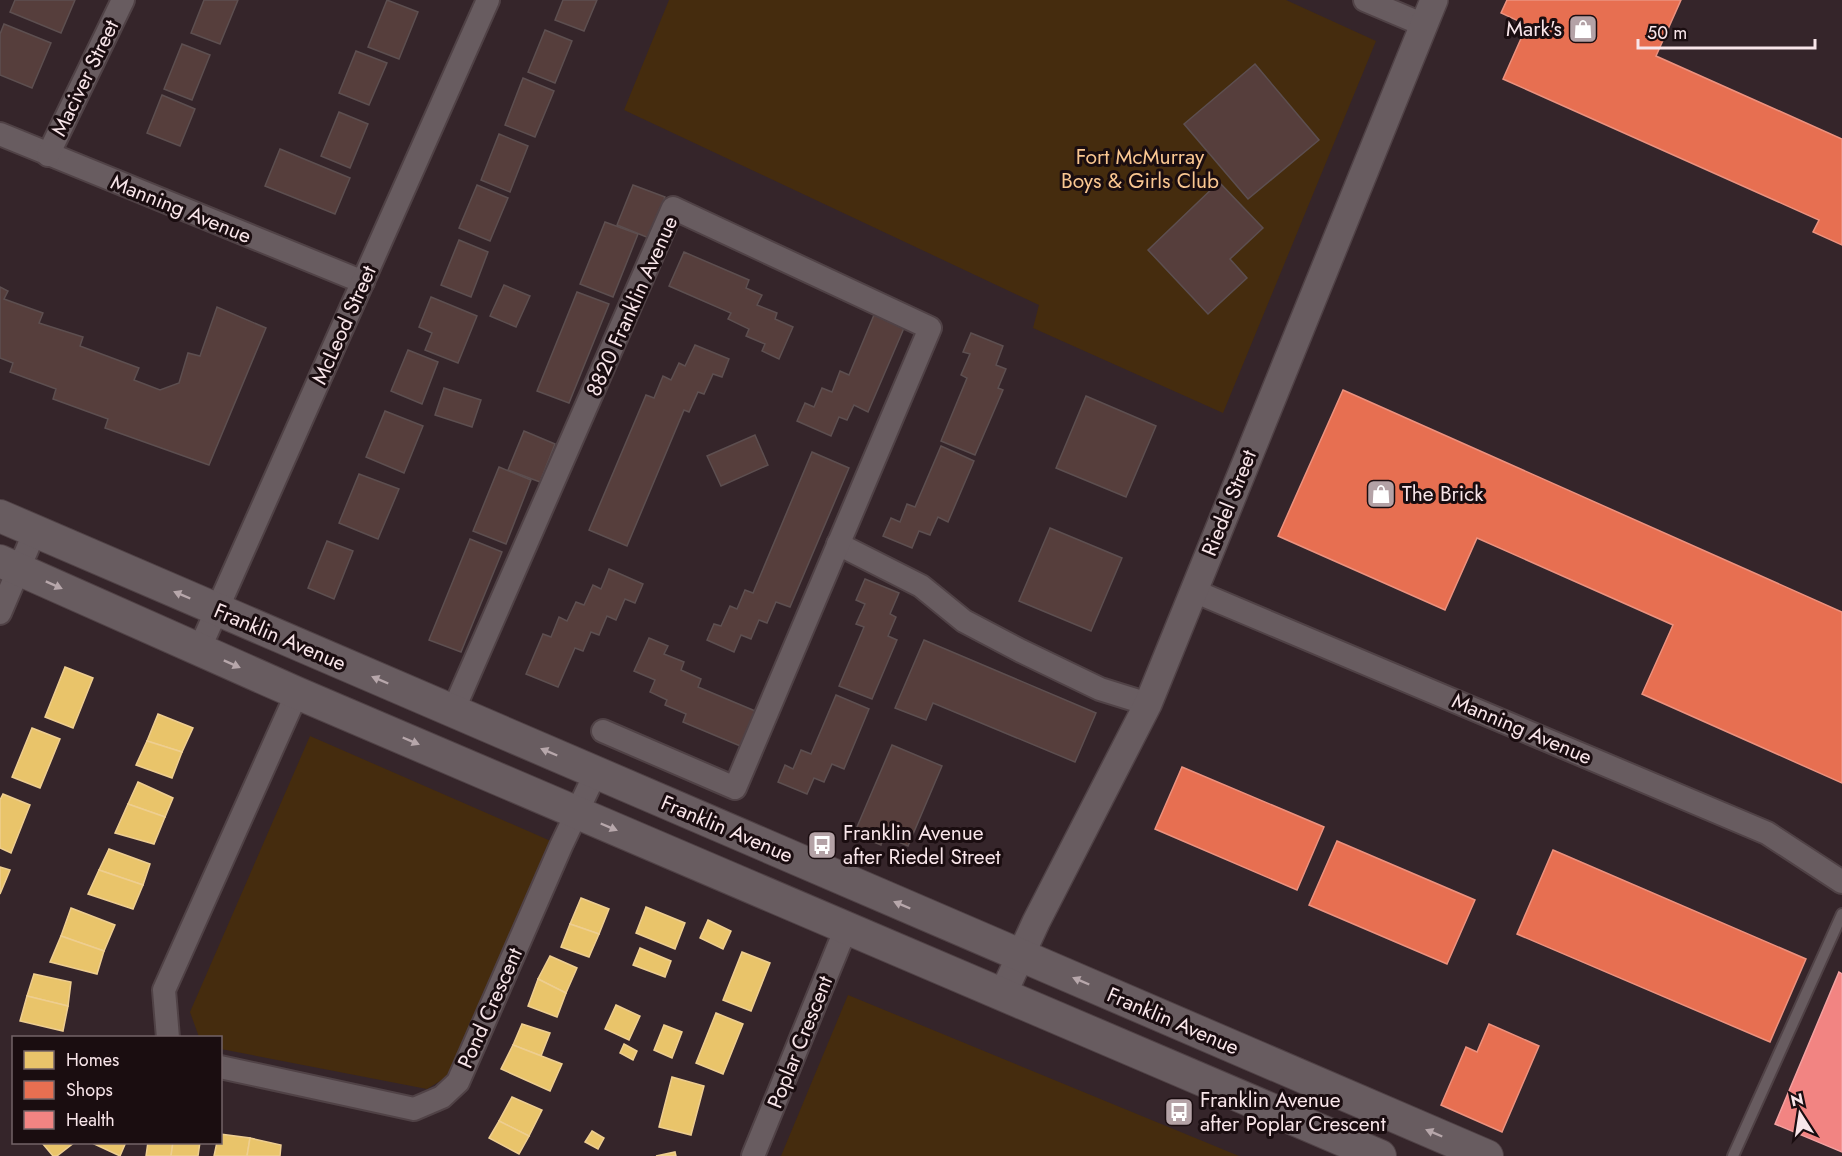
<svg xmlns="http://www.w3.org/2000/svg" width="1842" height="1156" font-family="Jost,sans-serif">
  <rect width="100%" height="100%" fill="#35252a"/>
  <!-- green -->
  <g fill="#452c0e">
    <polygon points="669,0 1286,0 1376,41 1223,413 1033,328 1039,305 624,110"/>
    <polygon points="310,736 553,842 450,1075 427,1089 221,1049 220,1038 199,1037 190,1012"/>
    <polygon points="848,995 1239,1156 781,1156"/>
  </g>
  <!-- homes -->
  <g fill="#e9c46a" stroke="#eece90" stroke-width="1.5">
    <polygon points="65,667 93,678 73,728 45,717"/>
    <polygon points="158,714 193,728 182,752 147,741"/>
    <polygon points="32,728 60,739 40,788 12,777"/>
    <polygon points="147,741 182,752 172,778 136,765"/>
    <polygon points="138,782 173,798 165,817 128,804"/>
    <polygon points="3,794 30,805 11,853 0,848 0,800"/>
    <polygon points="128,804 165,817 154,844 115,833"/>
    <polygon points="109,849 150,864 143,885 99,870"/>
    <polygon points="0,867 10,870 0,894"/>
    <polygon points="99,870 143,885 133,909 88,894"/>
    <polygon points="581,898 609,909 599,934 570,924"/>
    <polygon points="646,907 685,923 675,949 636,933"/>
    <polygon points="71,908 115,925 104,951 61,936"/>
    <polygon points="708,920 731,931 723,949 700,938"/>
    <polygon points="570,924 599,934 589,957 561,947"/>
    <polygon points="61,936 104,951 97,974 50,962"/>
    <polygon points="640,948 671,961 665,977 633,965"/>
    <polygon points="742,952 770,963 751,1011 723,1000"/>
    <polygon points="550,956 577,968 566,993 538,979"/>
    <polygon points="34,974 71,982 68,1006 27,996"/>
    <polygon points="538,979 566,993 557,1017 528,1006"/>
    <polygon points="27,996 68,1006 63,1031 20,1021"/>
    <polygon points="616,1005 640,1016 629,1040 605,1029"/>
    <polygon points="716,1013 743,1024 723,1074 696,1063"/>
    <polygon points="522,1024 550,1033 541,1056 513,1045"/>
    <polygon points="664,1025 682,1032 672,1058 654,1050"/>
    <polygon points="624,1044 637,1051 633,1060 620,1053"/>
    <polygon points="513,1045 562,1064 550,1091 501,1069"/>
    <polygon points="672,1077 704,1086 691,1135 659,1127"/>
    <polygon points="512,1097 542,1110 529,1136 499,1121"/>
    <polygon points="499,1121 529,1136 519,1154 489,1138"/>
    <polygon points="592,1131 604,1138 598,1149 585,1142"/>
    <polygon points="220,1134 250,1138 247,1156 214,1156 217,1142 220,1142"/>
    <polygon points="250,1138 281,1145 280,1156 247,1156"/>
    <polygon points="45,1142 75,1142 57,1156 53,1156 43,1144"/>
    <polygon points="90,1142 126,1142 120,1156"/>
    <polygon points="148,1142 173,1142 171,1156 146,1156"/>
    <polygon points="173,1142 200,1142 198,1156 171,1156"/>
    <polygon points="675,1152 676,1156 656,1156"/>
  </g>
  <!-- shops -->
  <g fill="#e76f51" stroke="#ec927f" stroke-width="1.5">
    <polygon points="1507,0 1681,0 1656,56 1842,139 1842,245 1813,232 1819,220 1503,79 1527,25 1501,13"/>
    <polygon points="1343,390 1842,612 1842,783 1642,694 1673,625 1477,538 1445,610 1278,536"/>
    <polygon points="1182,767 1324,827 1297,890 1155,829"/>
    <polygon points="1337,841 1475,900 1447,964 1309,905"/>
    <polygon points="1553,850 1806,959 1770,1042 1517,934"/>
    <polygon points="1489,1024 1539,1046 1502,1132 1441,1105 1466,1047 1477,1052"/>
  </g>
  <!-- health -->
  <polygon fill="#f28482" stroke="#f4a1a1" stroke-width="1.5" points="1839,972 1842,974 1842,1152 1775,1124"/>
  <!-- building -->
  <g fill="#563e3c" stroke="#5d4f50" stroke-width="1.5">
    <polygon points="15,0 75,0 61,33 10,12"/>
    <polygon points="204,0 238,0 220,44 191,33"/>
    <polygon points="387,0 418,12 399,59 368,47"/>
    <polygon points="563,0 597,0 584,31 555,20"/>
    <polygon points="4,24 51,43 32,88 0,75 0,34"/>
    <polygon points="545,30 572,41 555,83 528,72"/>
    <polygon points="182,44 210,55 192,100 164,89"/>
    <polygon points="356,51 387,63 369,105 339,93"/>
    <polygon points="1255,64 1319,140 1248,199 1184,124"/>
    <polygon points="523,78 554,91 535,137 505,125"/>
    <polygon points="162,95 195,109 180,146 147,133"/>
    <polygon points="339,112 368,124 350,168 321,156"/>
    <polygon points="499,134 528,146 510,192 481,180"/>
    <polygon points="280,149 350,178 335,214 265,186"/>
    <polygon points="1219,182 1263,228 1230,259 1247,278 1208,314 1148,250"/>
    <polygon points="477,185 508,198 490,241 459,228"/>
    <polygon points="633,185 665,197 649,238 617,225"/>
    <polygon points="605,222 638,234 613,297 580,284"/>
    <polygon points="459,240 488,252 471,297 441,285"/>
    <polygon points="684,252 749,280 746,288 762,295 757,305 777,313 775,319 793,327 779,359 762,351 765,344 746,336 749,329 728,319 731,313 669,286"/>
    <polygon points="504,285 530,296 516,327 490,316"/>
    <polygon points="0,287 8,291 4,299 43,313 39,323 83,337 80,346 139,368 134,380 160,390 179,383 188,353 200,356 217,307 266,328 209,465 105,428 108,419 53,399 56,389 10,372 13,363 0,358"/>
    <polygon points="577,292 609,304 569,403 537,391"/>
    <polygon points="431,297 477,316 458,363 425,350 432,333 419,327"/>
    <polygon points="874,315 904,328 868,412 854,405 847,420 839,417 831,436 797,421 805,403 814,407 822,388 832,392 840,371 849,375"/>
    <polygon points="971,333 1003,346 996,365 1006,369 998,388 1003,390 975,455 941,441 967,378 961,375 970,354 963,352"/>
    <polygon points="695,345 729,359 722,377 713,374 704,394 698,392 689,412 684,410 627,546 589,530 646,395 654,398 663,376 671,380 679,363 685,366"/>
    <polygon points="408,350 438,362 422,404 391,391"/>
    <polygon points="444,388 481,400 472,427 435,415"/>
    <polygon points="1086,396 1156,426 1126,497 1056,468"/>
    <polygon points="385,411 423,426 404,473 366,457"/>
    <polygon points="524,431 555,444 540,482 508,470"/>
    <polygon points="755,435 768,465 721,486 707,456"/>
    <polygon points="941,446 974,461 948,522 938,517 930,535 919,531 912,548 883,536 891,518 900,522 907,504 915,507"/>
    <polygon points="812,452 849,468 790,607 776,602 767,623 759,620 751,639 741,635 734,652 707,640 714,624 721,626 730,606 737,609 745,590 753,593"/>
    <polygon points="499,467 531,480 506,544 473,531"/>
    <polygon points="359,474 399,489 378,539 339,523"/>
    <polygon points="1050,528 1122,558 1091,631 1019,601"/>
    <polygon points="470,539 502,552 461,652 429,640"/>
    <polygon points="327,541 353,551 334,599 308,588"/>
    <polygon points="609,569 643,584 635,603 625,599 616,620 607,616 599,635 591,632 583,651 575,648 558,687 526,674 543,634 551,637 559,617 567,621 576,602 584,605 593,585 601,589"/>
    <polygon points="865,579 899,593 890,614 896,617 888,636 897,640 872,699 839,686 864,627 856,624 865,604 856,600"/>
    <polygon points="649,638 668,646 664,654 684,662 681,670 701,679 698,687 760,713 745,748 683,722 686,714 665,705 667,700 650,692 655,680 634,671"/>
    <polygon points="924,640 1096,713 1075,762 933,703 926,720 895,708"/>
    <polygon points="836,695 869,709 844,769 832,764 824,782 814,778 807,794 778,782 785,765 793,769 801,750 811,754"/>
    <polygon points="892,745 942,766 908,846 884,836 881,845 854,834"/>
  </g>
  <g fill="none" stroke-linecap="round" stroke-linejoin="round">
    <!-- service casing -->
    <g stroke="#504246" stroke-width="14">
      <polyline id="service" points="1733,1156 1842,914"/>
    </g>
    <!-- minor casing -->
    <g stroke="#504246" stroke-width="26">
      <g id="minor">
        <polyline points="1365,0 1424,25"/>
        <polyline points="0,134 363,282"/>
        <polyline points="48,155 123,0"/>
        <polyline points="838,544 921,586 964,621 1021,651 1100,689 1148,704"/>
        <polyline points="1194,591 1767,833 1842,882"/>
        <polyline points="0,613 35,531"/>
        <polyline points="199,650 488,0"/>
        <polyline points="453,711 673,208 930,328 735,788 603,731"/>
        <polyline points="168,1038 164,990 297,693"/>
        <polyline points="220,1067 414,1109 442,1097 458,1082 561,846 596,772"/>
        <polyline points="753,1156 846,928"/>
      </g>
    </g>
    <!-- tertiary casing -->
    <g stroke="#504246" stroke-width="30">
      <polyline id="tertiary" points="1002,996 1036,922 1148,704 1434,0"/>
    </g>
    <!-- secondary casing -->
    <g stroke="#504246" stroke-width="34">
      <g id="secondary">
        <polyline points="0,516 1487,1156"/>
        <polyline points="0,561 297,693 1380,1156"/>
      </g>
    </g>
    <!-- service -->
    <use href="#service" stroke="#685c60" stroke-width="10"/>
    <!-- minor -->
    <use href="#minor" stroke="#685c60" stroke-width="22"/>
    <!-- tertiary -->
    <use href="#tertiary" stroke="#685c60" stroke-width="27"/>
    <!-- secondary -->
    <use href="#secondary" stroke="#685c60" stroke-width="32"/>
  </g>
  <!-- one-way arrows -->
  <defs><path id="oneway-solid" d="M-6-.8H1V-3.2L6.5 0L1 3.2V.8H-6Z" transform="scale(1.5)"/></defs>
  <g fill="#b7a7ab">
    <use href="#oneway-solid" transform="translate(54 585) rotate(24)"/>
    <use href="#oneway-solid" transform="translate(182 595) rotate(-157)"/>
    <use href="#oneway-solid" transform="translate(232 664) rotate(24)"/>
    <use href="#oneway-solid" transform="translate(380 680) rotate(-157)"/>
    <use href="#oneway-solid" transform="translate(411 741) rotate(23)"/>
    <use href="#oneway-solid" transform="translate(549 752) rotate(-157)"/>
    <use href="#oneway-solid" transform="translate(609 827) rotate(23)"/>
    <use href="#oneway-solid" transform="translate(902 905) rotate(-157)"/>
    <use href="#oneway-solid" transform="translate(1081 981) rotate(-157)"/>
    <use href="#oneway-solid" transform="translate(1434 1133) rotate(-157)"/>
  </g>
  <!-- icons -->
  <defs>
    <g id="shop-square" transform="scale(1.5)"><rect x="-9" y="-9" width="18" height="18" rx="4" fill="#b4a2a6" stroke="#1a0d10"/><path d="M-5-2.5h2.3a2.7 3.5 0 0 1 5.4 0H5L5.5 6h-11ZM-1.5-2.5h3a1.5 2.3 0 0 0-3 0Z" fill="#fff"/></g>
    <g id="bus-square" transform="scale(1.5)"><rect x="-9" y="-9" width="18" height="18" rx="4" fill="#b4a2a6" stroke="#1a0d10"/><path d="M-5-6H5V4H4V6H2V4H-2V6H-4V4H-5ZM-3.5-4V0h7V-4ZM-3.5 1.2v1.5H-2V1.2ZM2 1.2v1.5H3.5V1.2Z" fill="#fff"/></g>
  </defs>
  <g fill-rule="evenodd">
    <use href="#shop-square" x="1583" y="29"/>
    <use href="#shop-square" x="1381" y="494"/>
    <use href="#bus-square" x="822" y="845"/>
    <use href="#bus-square" x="1179" y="1112"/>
  </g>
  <g text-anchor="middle" stroke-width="6" stroke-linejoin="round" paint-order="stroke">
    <!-- poi labels -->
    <g font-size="21" fill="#f8e5e9" stroke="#1a0d10" text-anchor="start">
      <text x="1562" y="36" text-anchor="end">Mark's</text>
      <text x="1402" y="501">The Brick</text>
      <text x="843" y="840">Franklin Avenue<tspan x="843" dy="24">after Riedel Street</tspan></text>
      <text x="1200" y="1107">Franklin Avenue<tspan x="1200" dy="24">after Poplar Crescent</tspan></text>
    </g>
    <!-- street labels -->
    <g font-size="21" fill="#f8e5e9" stroke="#1a0d10">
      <text transform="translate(85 78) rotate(-64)" y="7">Maciver Street</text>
      <text transform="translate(181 209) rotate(22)" y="7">Manning Avenue</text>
      <text transform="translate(632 306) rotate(-66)" y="7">8820 Franklin Avenue</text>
      <text transform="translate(344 325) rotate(-66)" y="7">McLeod Street</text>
      <text transform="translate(1229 503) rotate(-68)" y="7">Riedel Street</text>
      <text transform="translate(280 637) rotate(23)" y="7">Franklin Avenue</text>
      <text transform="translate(1522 729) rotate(23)" y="7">Manning Avenue</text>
      <text transform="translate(727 829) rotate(23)" y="7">Franklin Avenue</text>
      <text transform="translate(490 1008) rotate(-66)" y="7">Pond Crescent</text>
      <text transform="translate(1173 1021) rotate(23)" y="7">Franklin Avenue</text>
      <text transform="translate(800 1042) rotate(-68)" y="7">Poplar Crescent</text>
    </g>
    <!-- park labels -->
    <g font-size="21" fill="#fac791" stroke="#1a0d10">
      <text x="1140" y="164">Fort McMurray<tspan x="1140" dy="24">Boys &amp; Girls Club</tspan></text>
    </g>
  </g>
  <!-- legend -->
  <rect x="12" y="1036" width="210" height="108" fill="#1a0d10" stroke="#736367" stroke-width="1.5"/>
  <rect x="24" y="1051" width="30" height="18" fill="#e9c46a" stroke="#736367" stroke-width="1.5"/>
  <text x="66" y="1066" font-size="18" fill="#f8e5e9">Homes</text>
  <rect x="24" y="1081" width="30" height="18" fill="#e76f51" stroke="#736367" stroke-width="1.5"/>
  <text x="66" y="1096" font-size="18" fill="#f8e5e9">Shops</text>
  <rect x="24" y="1111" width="30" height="18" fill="#f28482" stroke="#736367" stroke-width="1.5"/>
  <text x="66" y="1126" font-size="18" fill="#f8e5e9">Health</text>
  <!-- north arrow -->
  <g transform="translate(1800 1114) rotate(348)" stroke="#1a0d10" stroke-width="4.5" paint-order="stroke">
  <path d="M0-4.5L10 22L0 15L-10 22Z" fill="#f8e5e9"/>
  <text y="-9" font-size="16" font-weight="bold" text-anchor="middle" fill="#f8e5e9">N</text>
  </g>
  <!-- scale -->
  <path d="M1638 39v9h177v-9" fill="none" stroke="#f8e5e9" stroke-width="3"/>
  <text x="1647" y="39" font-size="18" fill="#f8e5e9" stroke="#1a0d10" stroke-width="4.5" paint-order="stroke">50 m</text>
</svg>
